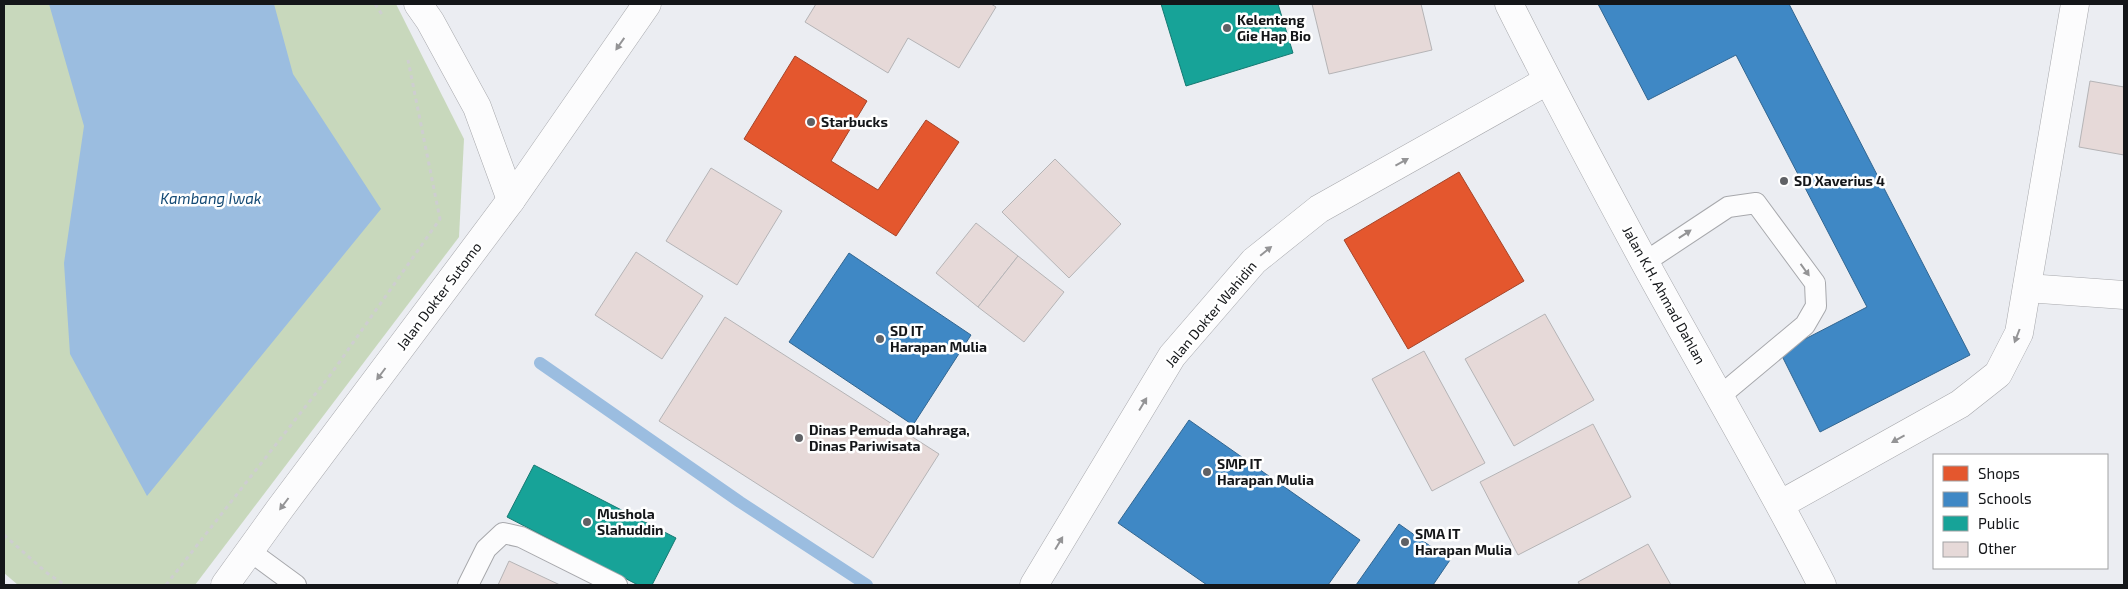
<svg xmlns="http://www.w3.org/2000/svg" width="2128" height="589" font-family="'Exo 2',sans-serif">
  <rect width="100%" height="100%" fill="#ebedf2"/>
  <!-- green -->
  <polygon fill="#c8d8bc" points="4,4 396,4 464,139 459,237 195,585 18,585 4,573"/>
  <!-- water -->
  <polygon fill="#9bbde0" points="49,4 274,4 293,74 381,209 147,496 70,354 64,263 84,126"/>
  <!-- shops -->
  <g fill="#e4572e" stroke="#a64428">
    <polygon points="795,56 867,101 831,161 878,190 926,120 959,142 896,236 744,139"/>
    <polygon points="1459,172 1524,281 1408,349 1344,240"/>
  </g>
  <!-- schools -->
  <g fill="#3f88c5" stroke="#326691">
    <polygon points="1598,4 1789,4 1970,355 1820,432 1780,352 1867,307 1736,55 1648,100"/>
    <polygon points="849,253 971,335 913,425 789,342"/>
    <polygon points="1189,420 1360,540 1328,585 1207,585 1118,523"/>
    <polygon points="1399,524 1450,560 1433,585 1356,585"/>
  </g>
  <!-- public -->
  <g fill="#17a398" stroke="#167972">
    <polygon points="1161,4 1278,4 1293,53 1186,86"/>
    <polygon points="534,465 676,538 652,585 638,585 507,517"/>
  </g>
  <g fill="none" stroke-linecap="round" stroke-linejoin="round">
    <!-- stream -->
    <polyline stroke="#9bbde0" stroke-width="12" points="540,363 740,502 867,585"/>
  </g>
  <!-- building -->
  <g fill="#e6d9d8" stroke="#b5b4b6">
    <polygon points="816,4 991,4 996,7 959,68 908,38 888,73 805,22"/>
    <polygon points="1312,4 1421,4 1432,50 1329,74"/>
    <polygon points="2090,81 2124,87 2124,155 2079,147"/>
    <polygon points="1055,159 1121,224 1069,278 1002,212"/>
    <polygon points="711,168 782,211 737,285 666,241"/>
    <polygon points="976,223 1018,256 978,307 936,273"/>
    <polygon points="636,252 703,296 662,359 595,315"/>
    <polygon points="1018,256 1064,292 1024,342 978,307"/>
    <polygon points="1545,314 1594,400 1514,446 1465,359"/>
    <polygon points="725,317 939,454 873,558 659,421"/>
    <polygon points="1424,351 1485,463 1432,491 1372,379"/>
    <polygon points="1593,424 1631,497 1518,555 1480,482"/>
    <polygon points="1648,544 1671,585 1580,585 1578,582"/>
    <polygon points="509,561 560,585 498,585"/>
  </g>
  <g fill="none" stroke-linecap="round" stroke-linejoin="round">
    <!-- service casing -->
    <g stroke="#a7a8ac" stroke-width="22">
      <g id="service">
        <polyline points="1645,262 1728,207 1756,203 1815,283 1816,306 1805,325 1720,396"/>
        <polyline points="251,552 296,585"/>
        <polyline points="468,585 486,549 503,533 521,537 617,585"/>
      </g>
    </g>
    <!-- minor casing -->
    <g stroke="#a7a8ac" stroke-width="29">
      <g id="minor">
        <polyline points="418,4 430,21 477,107 511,200"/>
        <polyline points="2027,288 2124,295"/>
        <polyline points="1781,504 1960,404 1998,374 2019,333 2075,4"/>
      </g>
    </g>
    <!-- tertiary casing -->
    <g stroke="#a7a8ac" stroke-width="29">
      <polyline id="tertiary" points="1034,585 1172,356 1254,261 1319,209 1547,81"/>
    </g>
    <!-- secondary casing -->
    <g stroke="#a7a8ac" stroke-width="29">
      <g id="secondary">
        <path d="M1509,4C1552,90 1598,176 1644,261C1703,369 1766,475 1822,585"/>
        <polyline points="225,585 279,510 511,200 647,4"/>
      </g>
    </g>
    <!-- path -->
    <g stroke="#ceced0" stroke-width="3" stroke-dasharray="4 4" stroke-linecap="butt">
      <polyline points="375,4 383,16"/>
      <polyline points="4,535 47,573 65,585"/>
      <polyline points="166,585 331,374 440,219 408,60"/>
    </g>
    <!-- service -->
    <use href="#service" stroke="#fcfcfd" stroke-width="20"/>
    <!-- minor -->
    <use href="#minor" stroke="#fcfcfd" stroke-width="28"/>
    <!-- tertiary -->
    <use href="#tertiary" stroke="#fcfcfd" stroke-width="28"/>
    <!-- secondary -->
    <use href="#secondary" stroke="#fcfcfd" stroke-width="28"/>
  </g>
  <!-- one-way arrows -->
  <defs><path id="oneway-solid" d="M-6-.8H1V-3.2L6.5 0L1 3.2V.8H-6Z" transform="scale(1.25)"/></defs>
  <g fill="#949496">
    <use href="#oneway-solid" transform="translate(620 44) rotate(125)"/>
    <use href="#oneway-solid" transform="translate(1402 162) rotate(-29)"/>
    <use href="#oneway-solid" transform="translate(1685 234) rotate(-33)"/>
    <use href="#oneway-solid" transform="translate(1266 251) rotate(-39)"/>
    <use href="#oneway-solid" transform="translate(1805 270) rotate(54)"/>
    <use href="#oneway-solid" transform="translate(2017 336) rotate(111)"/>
    <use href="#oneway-solid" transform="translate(381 374) rotate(127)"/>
    <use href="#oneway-solid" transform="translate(1143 404) rotate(-59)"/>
    <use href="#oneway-solid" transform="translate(1898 439) rotate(151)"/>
    <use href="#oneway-solid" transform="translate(284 504) rotate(127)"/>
    <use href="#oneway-solid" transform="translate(1059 543) rotate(-59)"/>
  </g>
  <!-- markers -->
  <g fill="#5f6165" stroke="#fff" stroke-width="2">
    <circle cx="1227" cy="28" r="5"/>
    <circle cx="811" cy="122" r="5"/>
    <circle cx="1784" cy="181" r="5"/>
    <circle cx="880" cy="339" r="5"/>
    <circle cx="799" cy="438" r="5"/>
    <circle cx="1207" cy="472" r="5"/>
    <circle cx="587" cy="522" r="5"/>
    <circle cx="1405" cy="542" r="5"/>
  </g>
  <g text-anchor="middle" stroke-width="5" stroke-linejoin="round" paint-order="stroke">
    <!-- poi labels -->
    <g font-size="14" font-weight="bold" fill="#141619" stroke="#fff" text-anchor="start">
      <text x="1237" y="25">Kelenteng<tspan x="1237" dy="16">Gie Hap Bio</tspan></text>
      <text x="821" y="127">Starbucks</text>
      <text x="1794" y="186">SD Xaverius 4</text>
      <text x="890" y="336">SD IT<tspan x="890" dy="16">Harapan Mulia</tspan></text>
      <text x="809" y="435">Dinas Pemuda Olahraga,<tspan x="809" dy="16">Dinas Pariwisata</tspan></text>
      <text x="1217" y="469">SMP IT<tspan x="1217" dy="16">Harapan Mulia</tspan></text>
      <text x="597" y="519">Mushola<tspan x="597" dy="16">Slahuddin</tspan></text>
      <text x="1415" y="539">SMA IT<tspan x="1415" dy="16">Harapan Mulia</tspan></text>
    </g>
    <!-- street labels -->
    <g font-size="14" fill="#141619" stroke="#fff">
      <text transform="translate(1664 295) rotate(61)" y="5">Jalan K.H. Ahmad Dahlan</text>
      <text transform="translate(439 296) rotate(-53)" y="5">Jalan Dokter Sutomo</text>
      <text transform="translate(1211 314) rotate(-50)" y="5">Jalan Dokter Wahidin</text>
    </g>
    <!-- water labels -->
    <g font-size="15" font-style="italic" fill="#144a75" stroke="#fff">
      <text x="211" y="204">Kambang Iwak</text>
    </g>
  </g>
  <!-- border -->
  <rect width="2128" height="589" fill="none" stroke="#141619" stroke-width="10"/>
  <!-- legend -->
  <rect x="1933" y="454" width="175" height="115" fill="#ffffff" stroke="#a1a2a3"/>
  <rect x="1943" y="466" width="25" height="15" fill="#e4572e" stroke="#a1a2a3"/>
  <text x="1978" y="479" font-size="15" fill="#141619">Shops</text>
  <rect x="1943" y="492" width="25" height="15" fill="#3f88c5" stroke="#a1a2a3"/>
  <text x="1978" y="504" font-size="15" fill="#141619">Schools</text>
  <rect x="1943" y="516" width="25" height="15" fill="#17a398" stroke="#a1a2a3"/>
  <text x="1978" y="529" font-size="15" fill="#141619">Public</text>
  <rect x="1943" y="542" width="25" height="15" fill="#e6d9d8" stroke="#a1a2a3"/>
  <text x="1978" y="554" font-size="15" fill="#141619">Other</text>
</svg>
